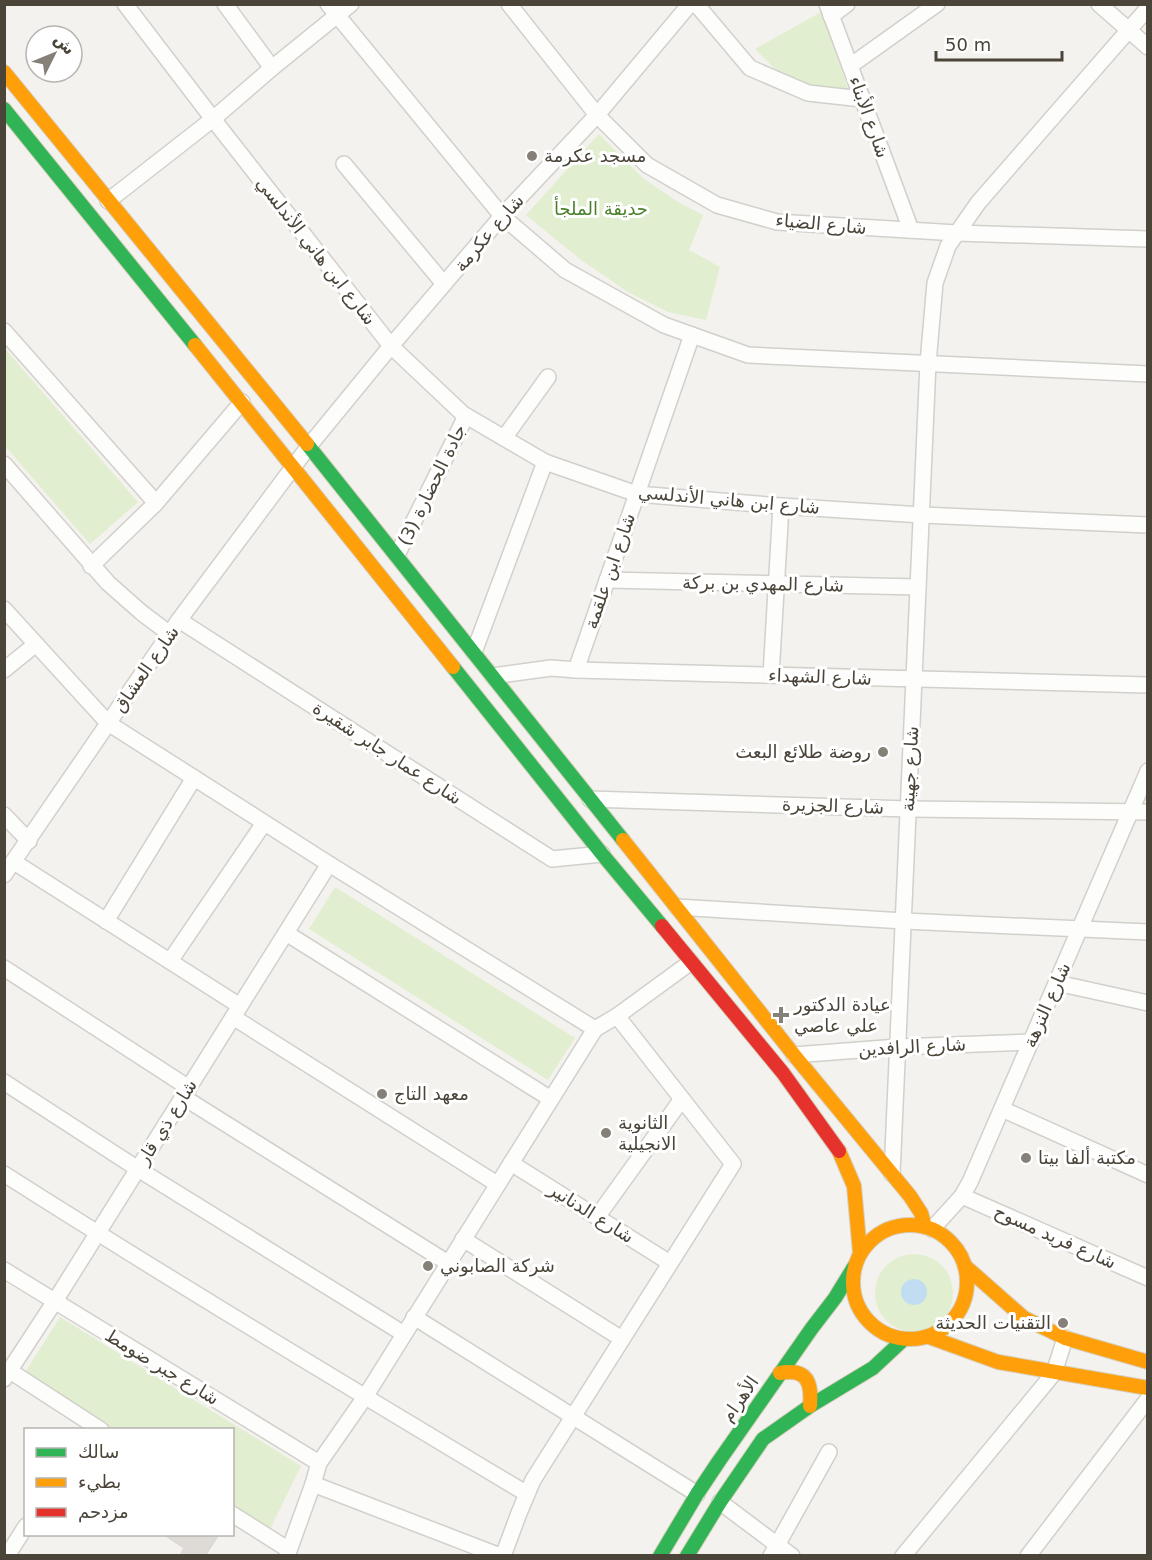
<svg xmlns="http://www.w3.org/2000/svg" width="1152" height="1560" font-family="'DejaVu Sans','Noto Sans Arabic',sans-serif">
  <rect width="100%" height="100%" fill="#f4f2ee"/>
  <!-- green -->
  <g fill="#e1eecf">
    <polygon points="821,12 848,89 809,86 778,72 755,49"/>
    <polygon points="599,134 644,179 678,202 703,215 689,250 720,267 706,320 668,312 628,292 581,260 526,215"/>
    <polygon points="5,349 138,502 90,544 5,446"/>
    <polygon points="335,887 575,1038 548,1080 309,929"/>
    <circle cx="914" cy="1293" r="39"/>
    <polygon points="60,1317 301,1466 269,1531 233,1507 232,1430 111,1429 24,1374"/>
  </g>
  <!-- water -->
  <circle fill="#c0ddf1" cx="914" cy="1292" r="13"/>
  <!-- building -->
  <polygon fill="#dedbd6" stroke="#dcd9d4" stroke-width="1.5" points="163,1534 219,1534 205,1556 180,1556 184,1548"/>
  <g fill="none" stroke-linecap="round" stroke-linejoin="round">
    <!-- street casing -->
    <g stroke="#d2d0cb" stroke-width="18">
      <g id="street">
        <polyline points="125,4 213,119 391,346 463,414 545,462 637,494 781,506 922,515 1148,525"/>
        <polyline points="225,4 272,68"/>
        <polyline points="328,4 502,216 565,270 664,325 748,355 1148,374"/>
        <polyline points="509,4 597,115 647,165 717,205 777,222 957,233 1148,239"/>
        <polyline points="696,4 750,68 808,93 862,99"/>
        <polyline points="827,4 911,230"/>
        <polyline points="1099,4 1148,47"/>
        <polyline points="831,16 847,4"/>
        <polyline points="850,66 937,4"/>
        <polyline points="344,164 444,284"/>
        <polyline points="108,201 213,119 272,68 351,4"/>
        <polyline points="4,331 156,503"/>
        <polyline points="504,438 548,377"/>
        <polyline points="4,464 108,583 142,613 170,634"/>
        <polyline points="397,555 466,416"/>
        <polyline points="91,566 156,503 242,402"/>
        <polyline points="607,580 918,587"/>
        <polyline points="4,609 108,723 329,864 595,1029 617,1016 691,962"/>
        <polyline points="179,620 552,859 602,854"/>
        <polyline points="474,652 545,462"/>
        <polyline points="4,670 36,644"/>
        <polyline points="576,670 692,335"/>
        <polyline points="771,675 781,506"/>
        <polyline points="493,676 551,668 576,670 1148,685"/>
        <polyline points="590,799 909,809 1148,812"/>
        <polyline points="4,815 29,841"/>
        <polyline points="14,862 240,1006"/>
        <polyline points="4,875 179,620 309,446 391,346 502,216 597,115 690,4"/>
        <polyline points="677,907 904,921 1148,932"/>
        <polyline points="106,921 194,778"/>
        <polyline points="286,933 551,1099"/>
        <polyline points="170,961 264,823"/>
        <polyline points="4,968 189,1088"/>
        <polyline points="1057,983 1148,1003"/>
        <polyline points="233,1017 497,1184"/>
        <polyline points="794,1055 898,1047 1031,1042"/>
        <polyline points="4,1082 138,1169 404,1334"/>
        <polyline points="183,1097 448,1263"/>
        <polyline points="1002,1109 1148,1175"/>
        <polyline points="511,1163 670,1263"/>
        <path d="M4,1174C177,1284 352,1389 527,1494"/>
        <polyline points="892,1174 928,363 935,283 948,246 978,203 1148,8"/>
        <polyline points="962,1196 1148,1278"/>
        <polyline points="597,1217 682,1099"/>
        <polyline points="932,1229 962,1196 970,1182 1148,771"/>
        <polyline points="463,1239 622,1339"/>
        <polyline points="4,1270 319,1463"/>
        <polyline points="414,1317 697,1494"/>
        <polyline points="10,1371 101,1430"/>
        <polyline points="4,1379 55,1301 329,864"/>
        <polyline points="313,1484 500,1556"/>
        <polyline points="720,1502 792,1556"/>
        <polyline points="232,1514 289,1550"/>
        <polyline points="7,1556 26,1526"/>
        <polyline points="287,1556 313,1484 319,1463 365,1397 595,1029"/>
        <polyline points="503,1556 519,1513 533,1480 733,1164 617,1016"/>
        <polyline points="771,1556 829,1452"/>
        <polyline points="903,1556 1054,1373 1065,1338"/>
        <polyline points="1028,1556 1148,1399"/>
      </g>
    </g>
    <!-- fast casing -->
    <g stroke="#d6cebb" stroke-width="16">
      <g id="fast">
        <polyline points="4,109 195,345"/>
        <polyline points="307,444 623,840"/>
        <polyline points="453,667 602,854 662,926"/>
        <polyline points="660,1556 697,1494 719,1461 812,1328 835,1298 854,1267"/>
        <polyline points="687,1556 720,1502 763,1439 810,1406 873,1368 903,1340"/>
      </g>
    </g>
    <!-- slow casing -->
    <g stroke="#d6cebb" stroke-width="16">
      <g id="slow">
        <polyline points="4,72 307,444"/>
        <polyline points="195,345 453,667"/>
        <polyline points="623,840 794,1055 910,1196 921,1213 925,1227"/>
        <polyline points="839,1151 854,1186 860,1253"/>
        <circle cx="910" cy="1282" r="57"/>
        <polyline points="966,1267 1024,1318 1065,1338 1148,1362"/>
        <polyline points="929,1337 998,1362 1148,1388"/>
        <path d="M780,1373C807,1368 812,1382 810,1406"/>
      </g>
    </g>
    <!-- jam casing -->
    <g stroke="#d6cebb" stroke-width="16">
      <polyline id="jam" points="662,926 783,1073 839,1151"/>
    </g>
    <!-- street -->
    <use href="#street" stroke="#fdfdfc" stroke-width="15"/>
    <!-- fast -->
    <use href="#fast" stroke="#30b455" stroke-width="14"/>
    <!-- slow -->
    <use href="#slow" stroke="#ff9f0a" stroke-width="14"/>
    <!-- jam -->
    <use href="#jam" stroke="#e5322d" stroke-width="14"/>
  </g>
  <!-- markers -->
  <g fill="#868178" stroke="#fff" stroke-width="2">
    <circle cx="532" cy="156" r="6"/>
    <circle cx="883" cy="752" r="6"/>
    <path d="M778 1006h6v6h6v6h-6v6h-6v-6h-6v-6h6z"/>
    <circle cx="382" cy="1094" r="6"/>
    <circle cx="606" cy="1133" r="6"/>
    <circle cx="1026" cy="1158" r="6"/>
    <circle cx="428" cy="1266" r="6"/>
    <circle cx="1063" cy="1323" r="6"/>
  </g>
  <g text-anchor="middle" stroke-width="6" stroke-linejoin="round" paint-order="stroke">
    <!-- street labels -->
    <g font-size="18" fill="#4b4439" stroke="#fff">
      <text transform="translate(869 117) rotate(70)" y="6">شارع الأبناء</text>
      <text transform="translate(821 224) rotate(5)" y="6">شارع الضياء</text>
      <text transform="translate(489 233) rotate(-49)" y="6">شارع عكرمة</text>
      <text transform="translate(316 251) rotate(52)" y="6">شارع ابن هاني الأندلسي</text>
      <text transform="translate(432 485) rotate(-64)" y="6">جادة الحضارة (3)</text>
      <text transform="translate(729 500) rotate(5)" y="6">شارع ابن هاني الأندلسي</text>
      <text transform="translate(610 571) rotate(-71)" y="6">شارع ابن علقمة</text>
      <text transform="translate(763 584) rotate(1)" y="6">شارع المهدي بن بركة</text>
      <text transform="translate(146 669) rotate(-55)" y="6">شارع العشاق</text>
      <text transform="translate(820 677) rotate(2)" y="6">شارع الشهداء</text>
      <text transform="translate(387 753) rotate(33)" y="6">شارع عمار جابر شقيرة</text>
      <text transform="translate(910 769) rotate(-87)" y="6">شارع جهينة</text>
      <text transform="translate(833 806) rotate(2)" y="6">شارع الجزيرة</text>
      <text transform="translate(1047 1005) rotate(-66)" y="6">شارع النزهة</text>
      <text transform="translate(912 1047) rotate(-3)" y="6">شارع الرافدين</text>
      <text transform="translate(167 1122) rotate(-58)" y="6">شارع ذي قار</text>
      <text transform="translate(591 1213) rotate(32)" y="6">شارع الدنانير</text>
      <text transform="translate(1055 1237) rotate(24)" y="6">شارع فريد مسوح</text>
      <text transform="translate(162 1367) rotate(31)" y="6">شارع جبر ضومط</text>
      <text transform="translate(740 1399) rotate(-55)" y="6">الأهرام</text>
    </g>
    <!-- poi labels -->
    <g font-size="18" fill="#4b4439" stroke="#fff" text-anchor="start">
      <text x="544" y="162">مسجد عكرمة</text>
      <text x="871" y="758" text-anchor="end">روضة طلائع البعث</text>
      <text x="794" y="1011">عيادة الدكتور<tspan x="794" dy="21">علي عاصي</tspan></text>
      <text x="394" y="1100">معهد التاج</text>
      <text x="618" y="1129">الثانوية<tspan x="618" dy="21">الانجيلية</tspan></text>
      <text x="1038" y="1164">مكتبة ألفا بيتا</text>
      <text x="440" y="1272">شركة الصابوني</text>
      <text x="1051" y="1329" text-anchor="end">التقنيات الحديثة</text>
    </g>
    <!-- park labels -->
    <g font-size="18" fill="#4a7f2a" stroke="#fff">
      <text x="601" y="215">حديقة الملجأ</text>
    </g>
  </g>
  <!-- border -->
  <rect width="1152" height="1560" fill="none" stroke="#4b4439" stroke-width="12"/>
  <!-- legend -->
  <rect x="24" y="1428" width="210" height="108" fill="#ffffff" stroke="#b7b4b0" stroke-width="1.5"/>
  <rect x="36" y="1448" width="30" height="9" fill="#30b455" stroke="#b7b4b0" stroke-width="1.5"/>
  <text x="78" y="1458" font-size="18" fill="#4b4439">سالك</text>
  <rect x="36" y="1478" width="30" height="9" fill="#ff9f0a" stroke="#b7b4b0" stroke-width="1.5"/>
  <text x="78" y="1488" font-size="18" fill="#4b4439">بطيء</text>
  <rect x="36" y="1508" width="30" height="9" fill="#e5322d" stroke="#b7b4b0" stroke-width="1.5"/>
  <text x="78" y="1518" font-size="18" fill="#4b4439">مزدحم</text>
  <!-- north arrow -->
  <g transform="translate(54 54) rotate(47)"><circle r="28" fill="#ffffff" stroke="#b7b4b0" stroke-width="1.5"/>
  <path d="M0-4.5L10 22L0 15L-10 22Z" fill="#868178"/>
  <text y="-9" font-size="16" font-weight="bold" text-anchor="middle" fill="#4b4439">ش</text>
  </g>
  <!-- scale -->
  <path d="M936 51v9h126v-9" fill="none" stroke="#4b4439" stroke-width="3"/>
  <text x="945" y="51" font-size="18" fill="#4b4439" stroke="#ffffff" stroke-width="4.5" paint-order="stroke">50 m</text>
</svg>
